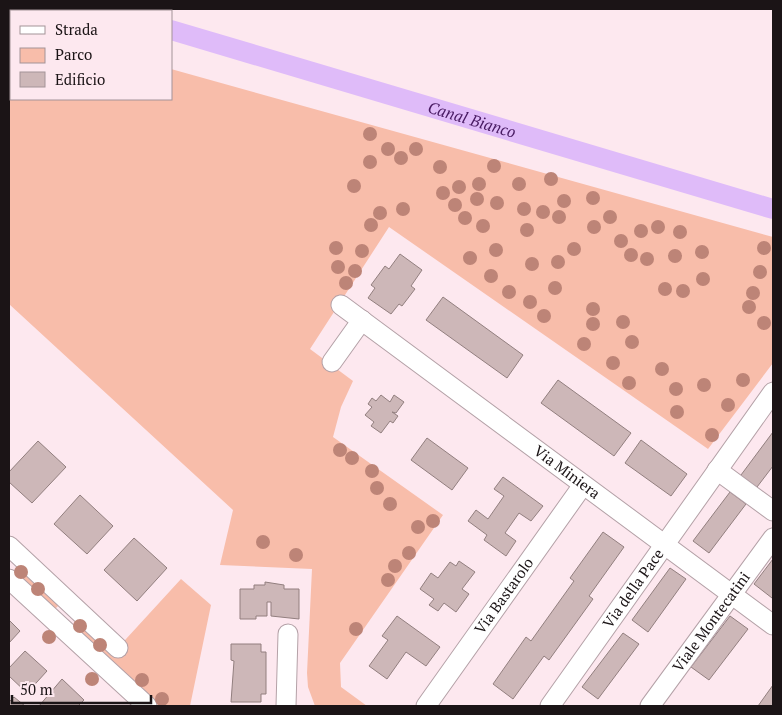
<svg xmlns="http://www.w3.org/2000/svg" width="782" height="715" font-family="'PT Serif',serif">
  <rect width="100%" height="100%" fill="#fde8ef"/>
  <!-- green -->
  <g fill="#f8bdaa">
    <polygon points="9,24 11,25 11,99 171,99 171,69 773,237 773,363 708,449 389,227 310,349 353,381 341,407 333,437 443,515 340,663 341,687 367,706 315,706 308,687 307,673 312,569 220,565 233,510 9,304"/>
    <polygon points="21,564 62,602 54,610 13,573"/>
    <polygon points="181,579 211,605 190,706 159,706 73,627 80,620 115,651"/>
  </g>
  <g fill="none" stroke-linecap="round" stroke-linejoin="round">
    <!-- canal -->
    <g stroke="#dfbbf9" stroke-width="20">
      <polyline points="98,9 106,11"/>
      <path id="s1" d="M171,30L773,209"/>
    </g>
  </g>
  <!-- building -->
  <g fill="#cdb7b8" stroke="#927f7f">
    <polygon points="400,254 422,270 411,286 415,289 402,306 399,304 391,314 368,298 375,288 371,285 385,266 389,269"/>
    <polygon points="443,297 523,355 507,378 426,320"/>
    <polygon points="558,380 631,433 614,456 541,403"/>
    <polygon points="381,395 390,402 394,395 404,402 396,413 392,412 398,416 393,423 390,421 381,433 371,426 374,422 365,415 372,407 368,404 372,398 376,401"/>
    <polygon points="773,432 773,466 754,491 738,479"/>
    <polygon points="427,438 468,468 452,490 411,460"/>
    <polygon points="641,440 687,474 671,496 625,463"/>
    <polygon points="38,441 66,467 32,503 9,482 9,472"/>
    <polygon points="503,477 543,506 531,521 519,513 505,533 516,541 506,556 484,540 487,535 468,521 476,510 488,519 504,496 494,489"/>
    <polygon points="730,492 746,504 709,553 693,541"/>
    <polygon points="80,495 113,526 87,554 54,524"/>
    <polygon points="603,532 624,547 589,596 593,599 549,660 544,656 513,699 493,684 526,637 531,641 574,581 570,578"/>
    <polygon points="134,538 167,568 137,601 104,570"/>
    <polygon points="773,559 773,595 772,598 754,584"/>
    <polygon points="459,561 475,572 462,589 469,594 456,612 444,603 438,611 429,605 434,599 420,589 431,573 438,578 450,562 456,566"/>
    <polygon points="670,568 686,579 648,632 632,620"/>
    <polygon points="265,582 284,585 284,589 299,589 299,619 271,616 271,602 267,602 267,616 256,616 256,619 240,619 240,589 254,589 254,585 265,585"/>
    <polygon points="397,616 440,647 426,666 406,652 387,679 369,666 388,640 382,636"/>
    <polygon points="730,616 748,629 709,680 691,667"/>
    <polygon points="9,620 20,631 9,643"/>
    <polygon points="623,633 639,644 598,699 582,687"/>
    <polygon points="231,644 261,644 261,652 266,652 266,694 261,694 261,702 231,702 234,661 231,660"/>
    <polygon points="25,651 47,671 27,693 9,676 9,668"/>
    <polygon points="62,679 84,700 78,706 39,706"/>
    <polygon points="773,685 773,706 758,706"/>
    <polygon points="14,697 25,706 9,706 9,702"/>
  </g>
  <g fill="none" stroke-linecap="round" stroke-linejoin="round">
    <!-- minor casing -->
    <g stroke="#b4a1a7" stroke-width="21">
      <g id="minor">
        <path id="s2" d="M341,305L773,625"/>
        <polyline points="332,362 362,320"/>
        <polyline points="717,470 773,511"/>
        <polyline points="9,546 118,648"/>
        <polyline points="9,579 147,706"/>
        <polyline points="286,706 288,634"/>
        <path id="s3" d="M426,706L583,485"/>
        <path id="s4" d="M550,706L773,392"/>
        <path id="s5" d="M650,706L773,538"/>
      </g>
    </g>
    <!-- minor -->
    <use href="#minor" stroke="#fff" stroke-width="19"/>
  </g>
  <!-- trees -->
  <g fill="#bd8477">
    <circle cx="370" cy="134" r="7"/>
    <circle cx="388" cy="149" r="7"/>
    <circle cx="416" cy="149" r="7"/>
    <circle cx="401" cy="158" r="7"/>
    <circle cx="370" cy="162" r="7"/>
    <circle cx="494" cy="166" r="7"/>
    <circle cx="440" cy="167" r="7"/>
    <circle cx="551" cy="179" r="7"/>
    <circle cx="479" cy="184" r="7"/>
    <circle cx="519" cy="184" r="7"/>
    <circle cx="354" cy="186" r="7"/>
    <circle cx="459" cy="187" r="7"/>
    <circle cx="443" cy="193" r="7"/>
    <circle cx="593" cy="198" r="7"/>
    <circle cx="477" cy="199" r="7"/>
    <circle cx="564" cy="201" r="7"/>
    <circle cx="497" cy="203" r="7"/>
    <circle cx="455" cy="205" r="7"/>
    <circle cx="403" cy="209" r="7"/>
    <circle cx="524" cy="209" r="7"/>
    <circle cx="543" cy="212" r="7"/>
    <circle cx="380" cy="213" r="7"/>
    <circle cx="559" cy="217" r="7"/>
    <circle cx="610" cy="217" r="7"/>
    <circle cx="465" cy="218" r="7"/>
    <circle cx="371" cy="225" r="7"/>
    <circle cx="483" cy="226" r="7"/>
    <circle cx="594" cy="227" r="7"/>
    <circle cx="658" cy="227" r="7"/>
    <circle cx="527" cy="230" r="7"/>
    <circle cx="641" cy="231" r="7"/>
    <circle cx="680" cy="232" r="7"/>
    <circle cx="621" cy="241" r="7"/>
    <circle cx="336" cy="248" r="7"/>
    <circle cx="764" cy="248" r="7"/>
    <circle cx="574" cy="249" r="7"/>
    <circle cx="496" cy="250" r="7"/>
    <circle cx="362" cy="251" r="7"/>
    <circle cx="702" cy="252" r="7"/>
    <circle cx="631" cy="255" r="7"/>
    <circle cx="675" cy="256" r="7"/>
    <circle cx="470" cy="258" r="7"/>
    <circle cx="647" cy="259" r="7"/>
    <circle cx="558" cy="262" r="7"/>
    <circle cx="532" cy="264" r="7"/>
    <circle cx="338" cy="267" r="7"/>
    <circle cx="355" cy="271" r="7"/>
    <circle cx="760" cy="272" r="7"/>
    <circle cx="491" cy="276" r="7"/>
    <circle cx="703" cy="279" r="7"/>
    <circle cx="346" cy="283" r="7"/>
    <circle cx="555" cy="288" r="7"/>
    <circle cx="665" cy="289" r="7"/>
    <circle cx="683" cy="291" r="7"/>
    <circle cx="509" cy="292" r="7"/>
    <circle cx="753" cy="293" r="7"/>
    <circle cx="530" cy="302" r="7"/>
    <circle cx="749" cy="307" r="7"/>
    <circle cx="593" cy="309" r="7"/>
    <circle cx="544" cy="316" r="7"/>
    <circle cx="623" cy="322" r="7"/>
    <circle cx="764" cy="323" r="7"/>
    <circle cx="593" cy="324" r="7"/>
    <circle cx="632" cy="342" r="7"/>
    <circle cx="584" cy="344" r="7"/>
    <circle cx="613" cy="363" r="7"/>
    <circle cx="662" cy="369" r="7"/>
    <circle cx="743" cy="380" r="7"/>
    <circle cx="629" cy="383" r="7"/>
    <circle cx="704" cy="385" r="7"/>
    <circle cx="676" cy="389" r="7"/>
    <circle cx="728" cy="405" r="7"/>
    <circle cx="677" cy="412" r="7"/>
    <circle cx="712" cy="435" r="7"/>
    <circle cx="340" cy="450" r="7"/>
    <circle cx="352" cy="458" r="7"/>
    <circle cx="372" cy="471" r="7"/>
    <circle cx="377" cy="488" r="7"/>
    <circle cx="390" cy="504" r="7"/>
    <circle cx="433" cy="521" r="7"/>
    <circle cx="418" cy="527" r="7"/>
    <circle cx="263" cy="542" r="7"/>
    <circle cx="409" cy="553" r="7"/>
    <circle cx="296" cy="555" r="7"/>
    <circle cx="395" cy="566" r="7"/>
    <circle cx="21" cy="572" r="7"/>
    <circle cx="388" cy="580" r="7"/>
    <circle cx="38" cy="589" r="7"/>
    <circle cx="80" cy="626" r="7"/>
    <circle cx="356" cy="629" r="7"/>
    <circle cx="49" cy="637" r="7"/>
    <circle cx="100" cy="645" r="7"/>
    <circle cx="92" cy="679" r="7"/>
    <circle cx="142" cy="680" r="7"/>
    <circle cx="162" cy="699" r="7"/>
  </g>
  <g text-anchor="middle" stroke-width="5" stroke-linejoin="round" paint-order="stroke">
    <!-- street labels -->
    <g font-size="15" fill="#1b1416" stroke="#fde8ef">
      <text dy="5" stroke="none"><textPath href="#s2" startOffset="281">Via Miniera</textPath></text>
      <text dy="5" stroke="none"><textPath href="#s4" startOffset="144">Via della Pace</textPath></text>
      <text dy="5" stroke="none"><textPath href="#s3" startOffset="135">Via Bastarolo</textPath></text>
      <text dy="5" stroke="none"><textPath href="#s5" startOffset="104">Viale Montecatini</textPath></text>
    </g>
    <!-- water labels -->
    <g font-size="16" font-style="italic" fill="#481a62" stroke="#fde8ef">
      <text dy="6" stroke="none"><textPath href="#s1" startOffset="314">Canal Bianco</textPath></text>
    </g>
  </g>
  <!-- border -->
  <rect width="782" height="715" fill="none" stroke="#1b1416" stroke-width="20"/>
  <!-- legend -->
  <rect x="10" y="10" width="162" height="90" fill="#fde8ef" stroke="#a39398"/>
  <rect x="20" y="26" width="25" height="8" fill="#ffffff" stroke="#a39398"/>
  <text x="55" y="35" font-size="15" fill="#1b1416">Strada</text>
  <rect x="20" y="48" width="25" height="15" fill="#f8bdaa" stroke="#a39398"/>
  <text x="55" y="60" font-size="15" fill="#1b1416">Parco</text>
  <rect x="20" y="72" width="25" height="15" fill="#cdb7b8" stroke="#a39398"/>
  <text x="55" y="85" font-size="15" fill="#1b1416">Edificio</text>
  <!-- scale -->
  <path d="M12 695v8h139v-8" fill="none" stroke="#1b1416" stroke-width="2.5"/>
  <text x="20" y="695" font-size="15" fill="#1b1416" stroke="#fde8ef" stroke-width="4" paint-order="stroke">50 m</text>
</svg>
